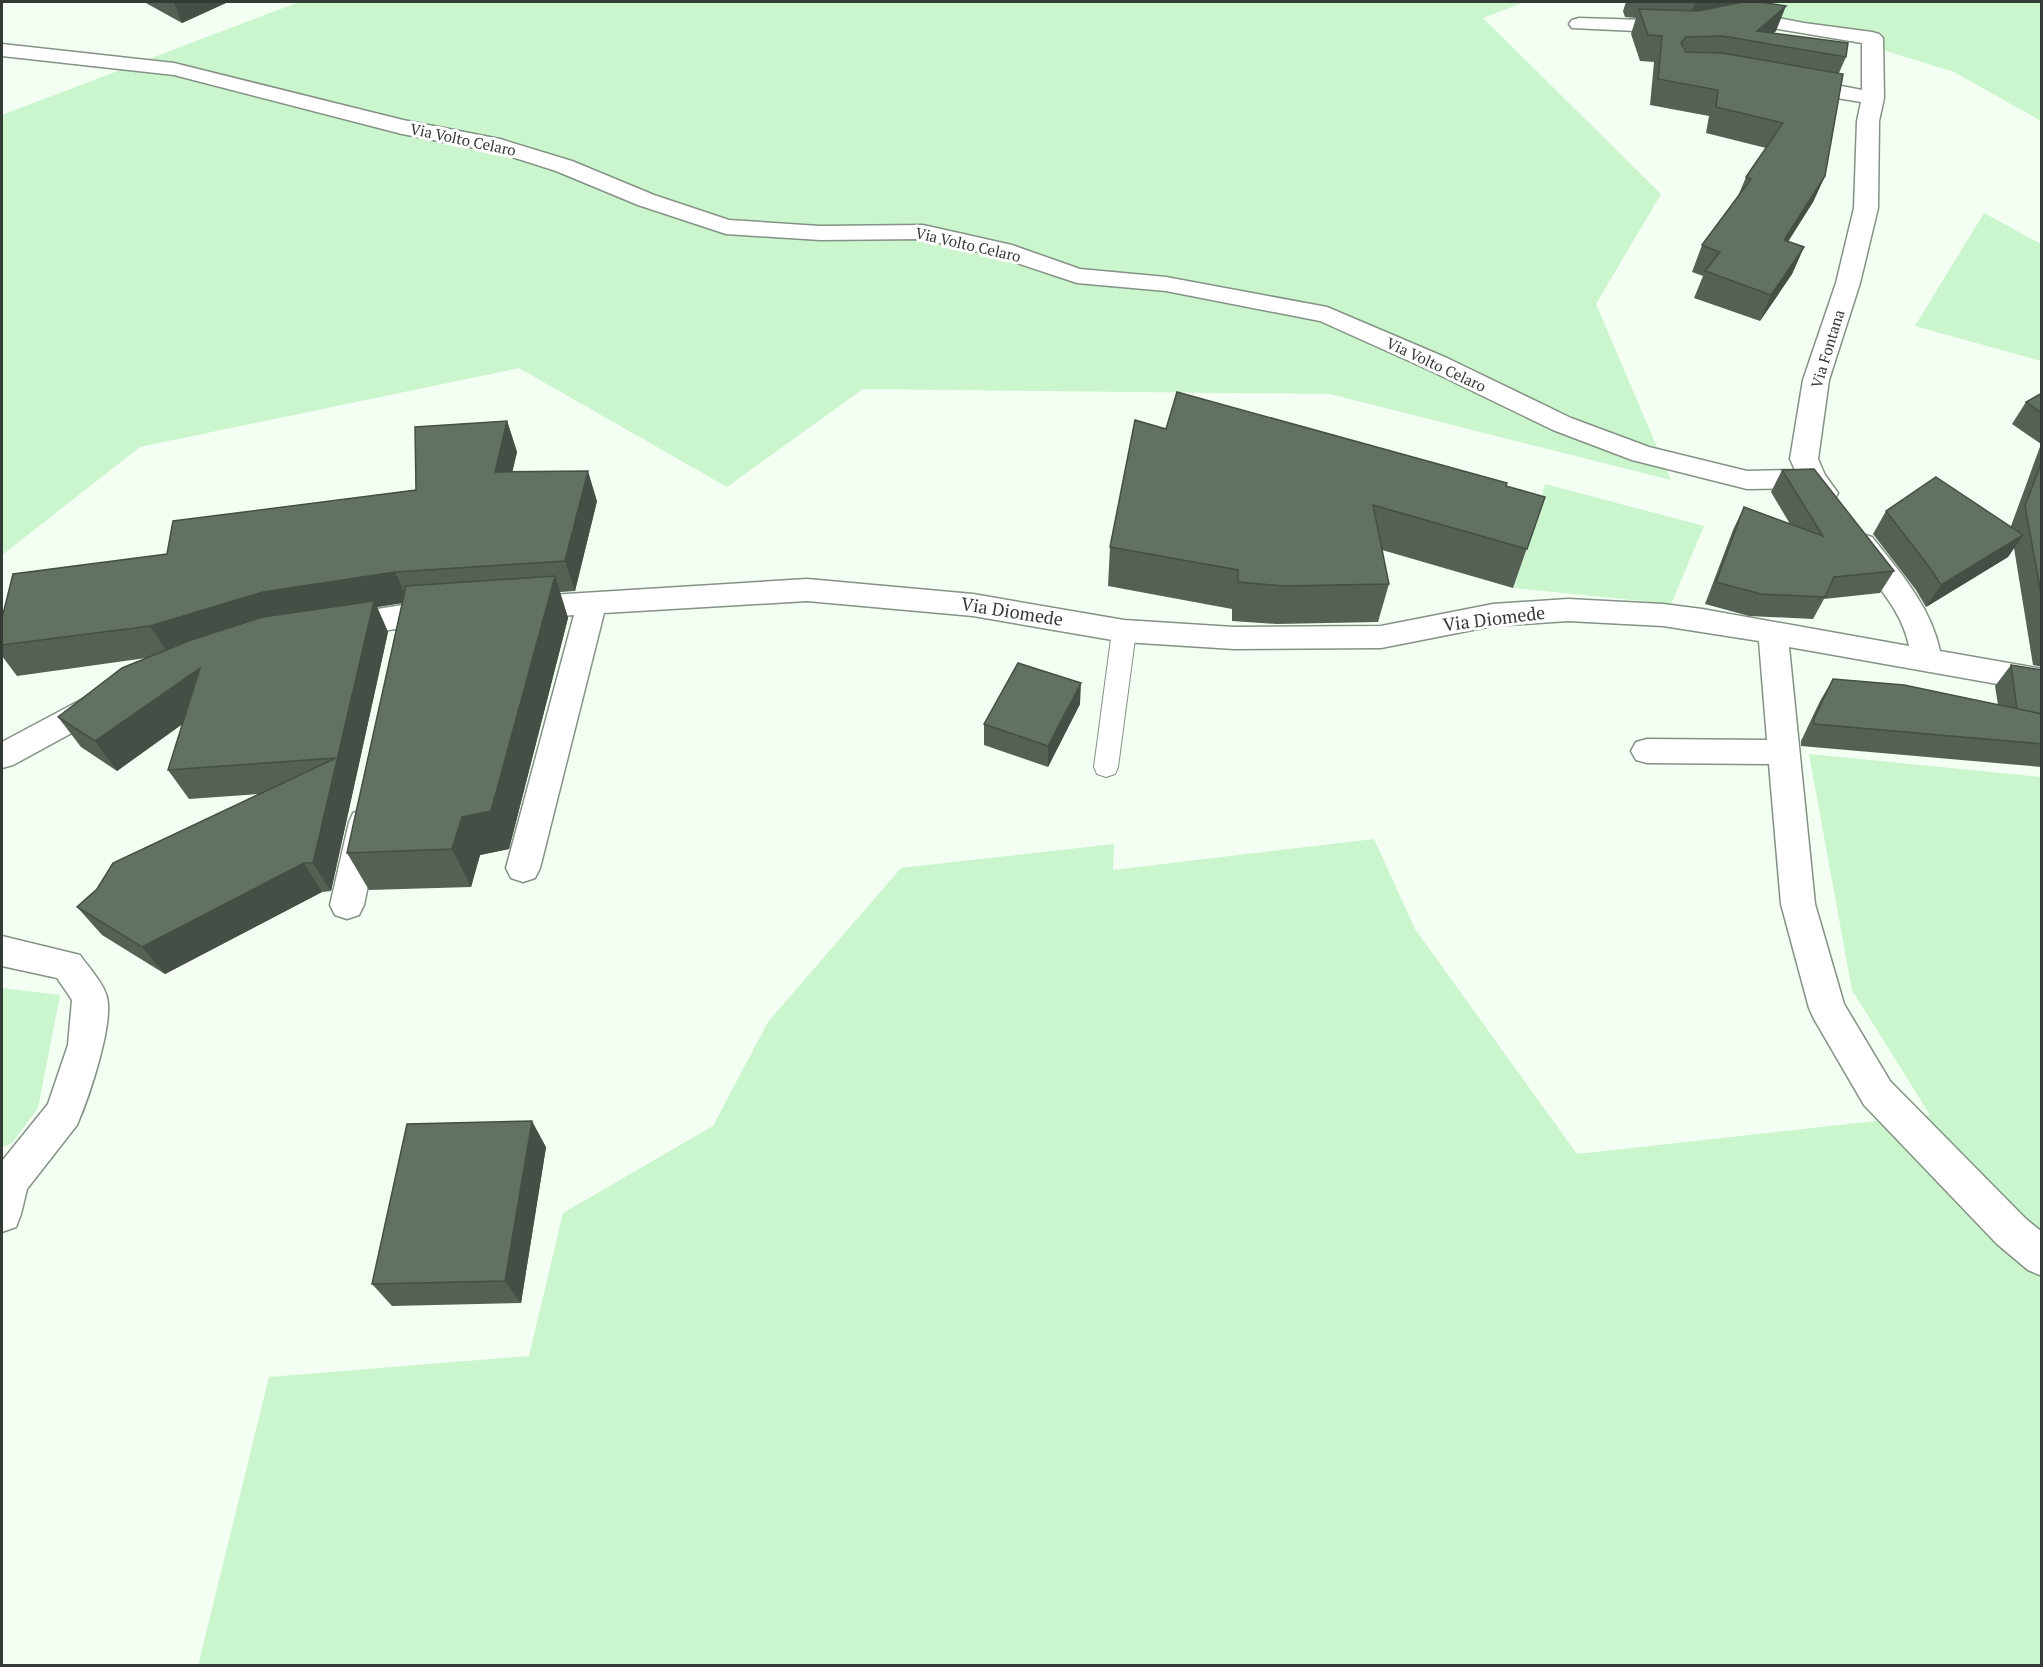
<svg xmlns="http://www.w3.org/2000/svg" width="2043" height="1667" font-family="'PT Serif',serif">
  <rect width="100%" height="100%" fill="#f2fff2"/>
  <!-- green -->
  <g fill="#cbf5cd">
    <polygon points="299,2 1525,2 1483,18 1661,194 1596,304 1671,480 1330,394 863,389 727,487 519,368 140,447 2,555 2,115"/>
    <polygon points="1728,2 2041,2 2041,121 1954,72"/>
    <polygon points="1984,213 2041,244 2041,361 1915,326"/>
    <polygon points="1545,484 1704,526 1671,604 1513,588 1532,536"/>
    <polygon points="1809,754 2041,777 2041,1665 198,1666 269,1377 529,1356 563,1213 713,1126 768,1022 901,868 1114,844 1113,870 1374,839 1415,929 1577,1154 1930,1115 1852,990"/>
    <polygon points="2,988 60,995 38,1108 12,1143 2,1147"/>
  </g>
  <g fill="none" stroke-linecap="round" stroke-linejoin="round">
    <!-- lane casing -->
    <g stroke="#839284" stroke-width="2">
      <polygon id="lane" points="1124,623 1132,625 1136,631 1118,767 1115,774 1106,777 1097,774 1094,767 1112,631 1116,625"/>
    </g>
    <!-- street casing -->
    <g stroke="#839284" stroke-width="3">
      <g id="street">
        <path d="M1741,11L1804,23L1872,32L1879,34L1883,38L1884,98L1879,121L1878,208L1860,283L1829,380L1818,459L1825,475L1838,493L1834,500C1819,504 1814,500 1805,488L1747,489L1632,460L1553,430L1429,370L1320,321L1166,291L1077,283L996,256L923,239L820,240L726,234L638,205L556,171L496,152L402,134L174,75L2,56V44L174,63L403,120L500,139L572,161L654,195L729,220L820,226L923,225L1012,245L1080,269L1166,277L1327,307L1447,358L1571,418L1649,447L1747,471L1795,470L1790,459L1803,380L1836,283L1854,208L1857,121L1861,102L1795,91L1787,89L1784,84L1787,79L1795,77L1862,90V43L1742,23L1735,25L1728,23L1725,19L1728,15Z"/>
        <polygon points="1579,18 1678,21 1685,23 1688,27 1685,31 1678,33 1572,28 1569,24 1572,20"/>
        <path d="M1862,534L1872,537C1900,572 1931,607 1940,651L2042,669V692L1789,647L1815,904L1844,1004L1890,1081L2025,1218L2042,1232V1276L2028,1270L1997,1244L1864,1105L1814,1019L1809,1008L1781,904L1769,764L1647,763L1636,760L1631,751L1636,742L1647,739L1767,740L1759,641L1663,626L1568,621L1493,626L1381,648L1234,649L1124,642L973,616L807,601L604,613L540,868L535,878L523,882L511,878L506,868L574,615L518,619L508,616L503,608L508,600L518,597L807,579L973,594L1124,620L1234,627L1381,626L1493,604L1568,599L1663,604L1702,609L1909,646C1901,605 1868,578 1848,544L1852,537Z"/>
        <polygon points="443,602 453,605 458,613 453,621 339,637 328,634 324,626 328,618 339,615 409,604"/>
        <polygon points="103,690 114,694 119,702 114,710 13,765 2,768 2,742 92,694"/>
        <polygon points="365,809 377,813 381,822 364,905 359,915 347,919 335,915 330,905 349,822 353,813"/>
        <path d="M2,936L80,955C89,968 101,980 106,994C116,1019 88,1100 77,1125L27,1189L21,1214L16,1227L2,1232V1161L48,1104L68,1045L72,1000L57,978L2,966Z"/>
      </g>
    </g>
    <!-- lane -->
    <use href="#lane" fill="#fff" fill-rule="evenodd"/>
    <!-- street -->
    <use href="#street" fill="#fff" fill-rule="evenodd"/>
  </g>
  <!-- wall -->
  <g fill="#556155">
    <polygon points="144,2 228,2 182,23"/>
    <polygon points="1626,2 1741,2 1776,31 1773,33 1846,57 1839,73 1825,176 1813,202 1788,242 1804,247 1792,274 1760,321 1694,298 1703,276 1692,272 1702,245 1738,196 1746,177 1766,148 1706,133 1709,116 1650,105 1654,62 1640,61 1631,34 1636,18 1625,17 1623,11"/>
    <polygon points="2042,393 2042,667 2033,665 2014,548 2008,557 1926,607 1916,590 1873,534 1886,511 2011,526 2041,444 2012,424 2026,402"/>
    <polygon points="507,421 517,452 512,472 597,501 575,591 560,592 568,618 509,849 480,855 471,887 369,890 347,853 402,603 377,607 388,632 331,891 322,892 165,974 102,935 77,907 259,794 189,799 168,770 182,724 117,771 81,747 58,717 146,658 17,676 2,656 2,618 167,554 416,490"/>
    <polygon points="1166,429 1506,486 1545,497 1513,588 1382,550 1389,584 1378,622 1277,624 1232,621 1232,609 1108,586 1110,547"/>
    <polygon points="1782,470 1894,571 1880,593 1824,599 1813,619 1749,616 1705,604 1733,530 1744,507 1790,524 1771,492"/>
    <polygon points="2011,665 2042,670 2042,767 1801,746 1801,741 1820,701 1833,679 1998,705 1995,686"/>
    <polygon points="1080,704 1048,767 984,745 984,724"/>
    <polygon points="546,1147 521,1303 392,1306 372,1284"/>
  </g>
  <!-- shaded-wall -->
  <g fill="#454f45">
    <polygon points="178,2 228,2 182,23 174,3"/>
    <polygon points="1695,2 1741,2 1689,20"/>
    <polygon points="1786,6 1776,31 1762,43 1757,31"/>
    <polygon points="1825,176 1813,202 1772,266 1784,240"/>
    <polygon points="1804,247 1792,274 1760,321 1771,295"/>
    <polygon points="507,421 517,452 505,503 495,472"/>
    <polygon points="588,471 597,501 575,591 565,561"/>
    <polygon points="2023,535 2008,557 1926,607 1941,585"/>
    <polygon points="395,572 409,602 377,607 388,632 331,891 313,863 372,607 169,655 150,626 263,592"/>
    <polygon points="555,576 568,618 509,849 480,855 471,887 452,849 462,817"/>
    <polygon points="200,668 219,698 117,771 95,741"/>
    <polygon points="1081,683 1080,704 1048,767 1048,746"/>
    <polygon points="304,863 322,892 165,974 142,947"/>
    <polygon points="532,1121 546,1147 521,1303 505,1281"/>
  </g>
  <!-- building -->
  <g fill="#637163" stroke="#454f45" stroke-width="1.5">
    <polygon points="1743,2 1760,2 1786,6 1757,31 1848,43 1846,57 1723,36 1686,37 1681,43 1686,52 1722,53 1843,74 1825,176 1784,240 1804,247 1771,295 1705,271 1720,252 1702,245 1751,179 1746,177 1783,123 1716,107 1718,90 1658,79 1662,36 1648,35 1639,9 1698,11"/>
    <polygon points="1177,392 1507,483 1506,486 1545,497 1527,549 1373,505 1389,584 1284,586 1238,582 1238,570 1110,547 1135,420 1166,429"/>
    <polygon points="2042,393 2042,413 2026,402"/>
    <polygon points="507,421 495,472 588,471 565,561 395,572 263,592 150,626 2,645 2,618 13,574 167,554 173,521 416,490 415,427"/>
    <polygon points="2042,461 2042,599 2025,506"/>
    <polygon points="1814,469 1894,571 1834,577 1825,597 1761,594 1716,582 1744,507 1823,536 1782,470"/>
    <polygon points="1936,477 2023,535 1941,585 1930,568 1886,511"/>
    <polygon points="555,576 491,811 462,817 452,849 347,853 406,586"/>
    <polygon points="374,601 313,863 304,863 142,947 77,907 97,889 113,863 336,758 168,770 200,668 95,741 58,717 122,668 191,640 263,617"/>
    <polygon points="1018,663 1081,683 1048,746 984,724"/>
    <polygon points="2011,665 2042,670 2042,714 2017,709"/>
    <polygon points="1833,679 1904,685 2042,714 2042,744 1814,724 1814,719"/>
    <polygon points="532,1121 505,1281 372,1284 407,1124"/>
  </g>
  <g text-anchor="middle" stroke-width="6" stroke-linejoin="round" paint-order="stroke">
    <!-- far-street labels -->
    <g font-size="15" fill="#343a34" stroke="#fff">
      <text transform="translate(463 140) rotate(12)" y="5">Via Volto Celaro</text>
      <text transform="translate(968 245) rotate(13)" y="5">Via Volto Celaro</text>
      <text transform="translate(1828 349) rotate(-73)" y="5">Via Fontana</text>
      <text transform="translate(1436 365) rotate(25)" y="5">Via Volto Celaro</text>
    </g>
    <!-- street labels -->
    <g font-size="18" fill="#343a34" stroke="#fff">
      <text transform="translate(1012 612) rotate(9)" y="6">Via Diomede</text>
      <text transform="translate(1494 619) rotate(-7)" y="6">Via Diomede</text>
    </g>
  </g>
  <!-- border -->
  <rect width="2043" height="1667" fill="none" stroke="#343a34" stroke-width="6"/>
</svg>
